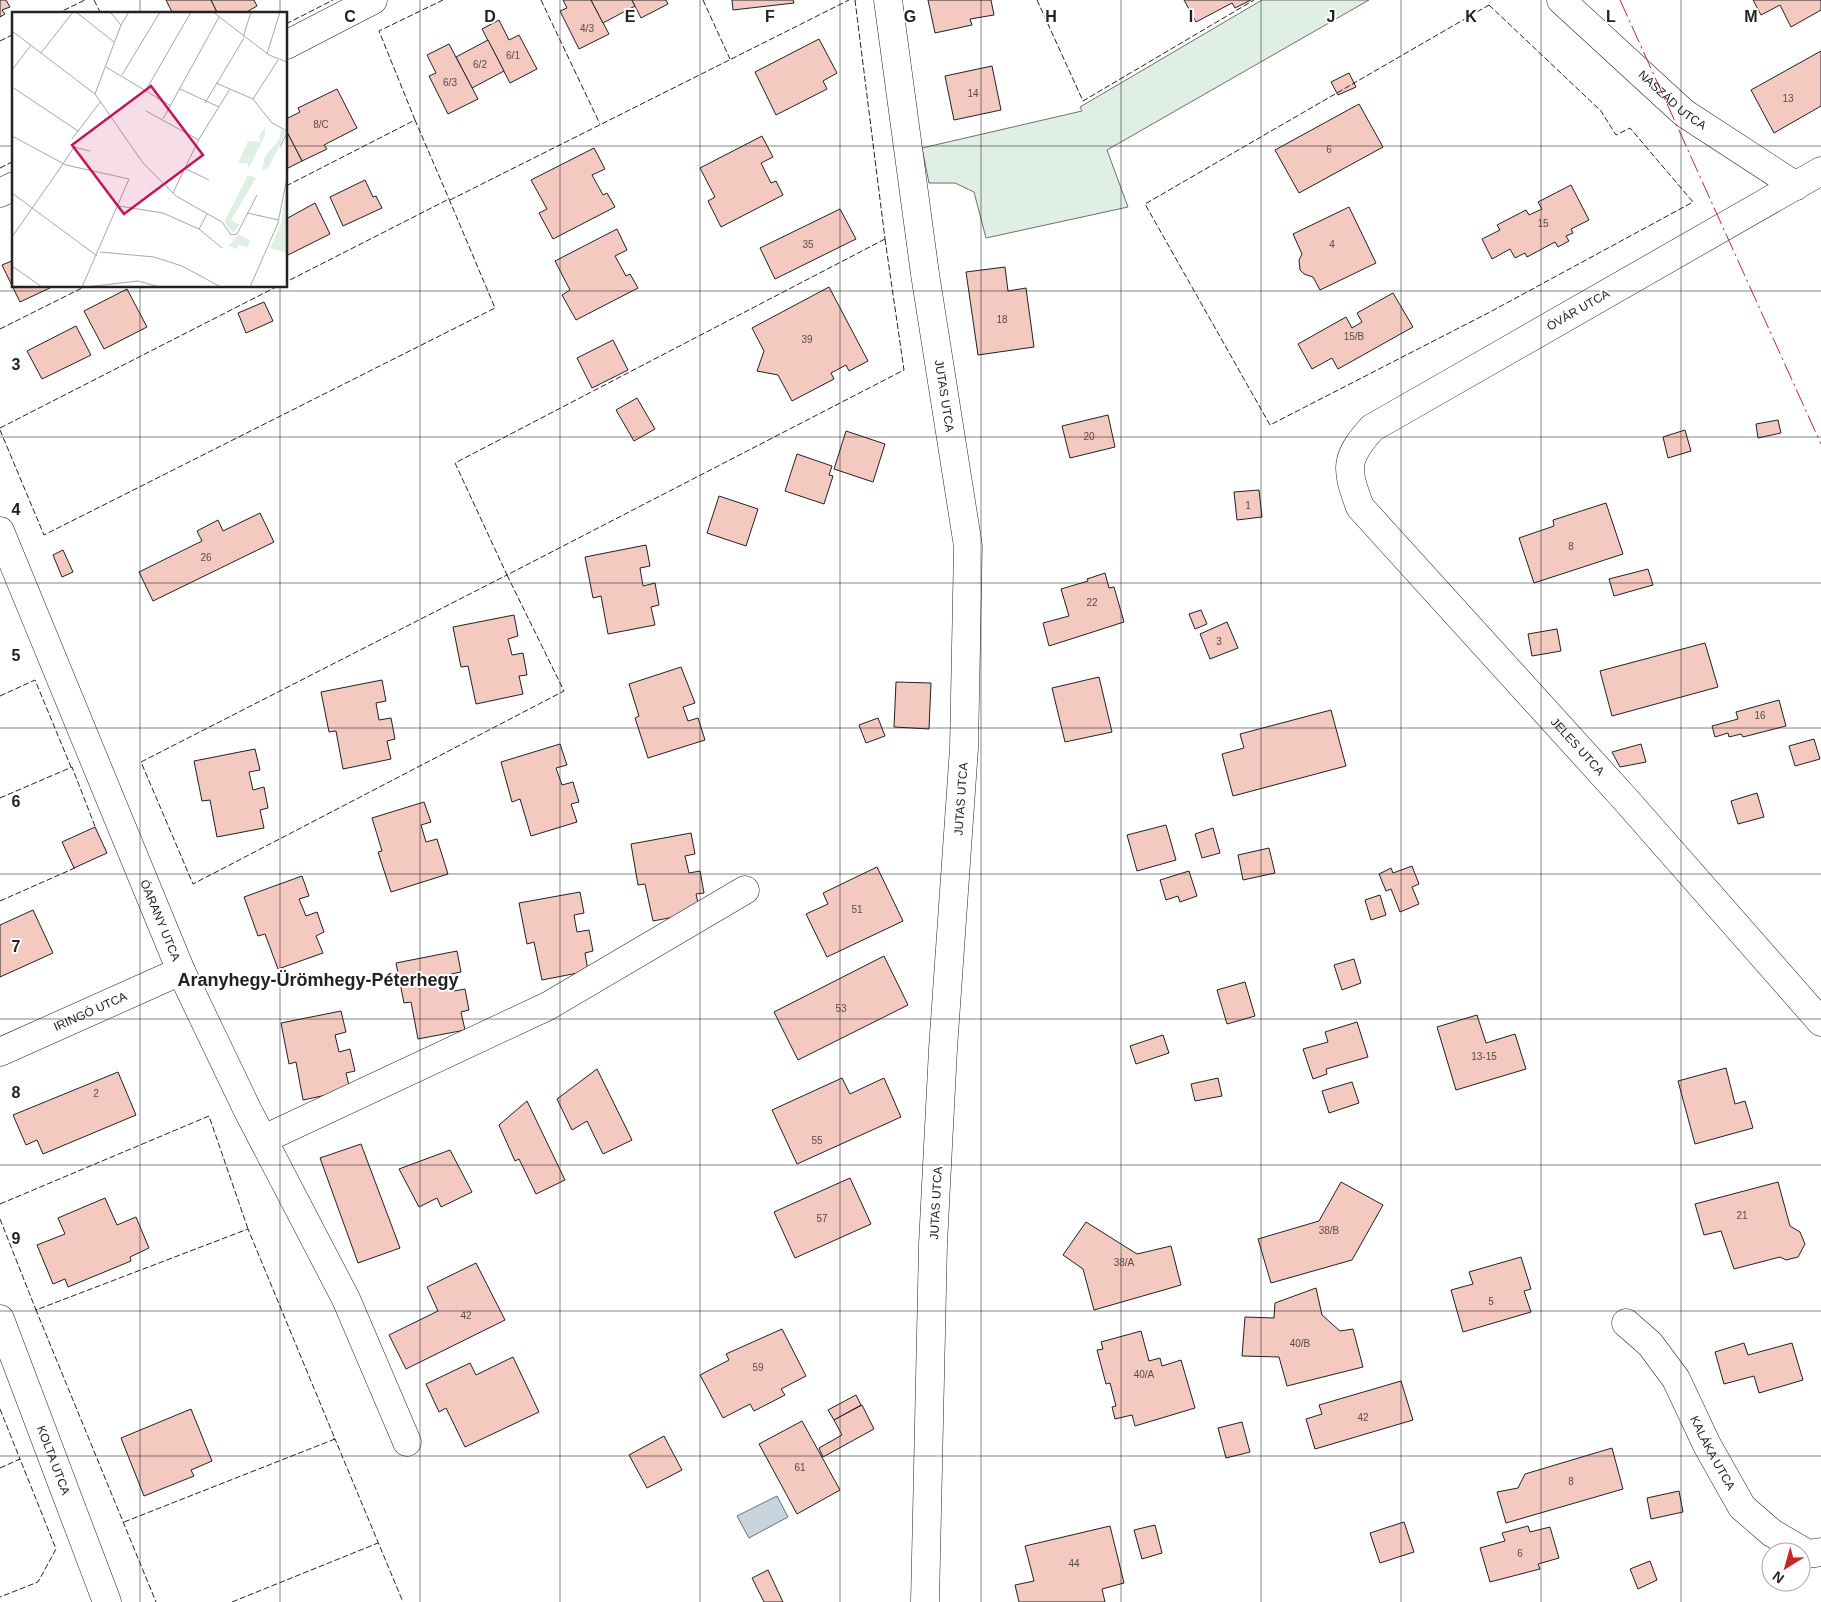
<svg xmlns="http://www.w3.org/2000/svg" width="1821" height="1602" font-family="Helvetica,sans-serif">
  <rect width="100%" height="100%" fill="#fff"/>
  <!-- green -->
  <polygon fill="#e0efe3" stroke="#6f6f6f" points="1262,0 1369,0 1107,150 1128,207 986,238 974,192 955,183 929,183 922,148 1082,111 1080,107"/>
  <!-- water -->
  <polygon fill="#c7d3dd" stroke="#6f6f6f" points="777,1496 788,1517 749,1538 737,1516"/>
  <!-- building -->
  <g fill="#f3c9c0" stroke="#222">
    <polygon points="0,0 6,0 10,7 2,10 5,14 0,17"/>
    <polygon points="166,0 211,0 218,14 173,14"/>
    <polygon points="211,0 254,0 257,6 243,14 218,14"/>
    <polygon points="563,0 591,0 609,34 579,49 560,11 567,8"/>
    <polygon points="591,0 632,0 635,6 603,23"/>
    <polygon points="632,0 666,0 668,4 641,18"/>
    <polygon points="732,0 793,0 794,3 733,10"/>
    <polygon points="928,0 991,0 994,15 970,19 972,25 935,33"/>
    <polygon points="1184,0 1251,0 1235,8 1232,3 1196,22"/>
    <polygon points="1753,0 1821,0 1821,10 1791,27 1780,5 1761,15"/>
    <polygon points="499,20 509,40 519,35 537,69 510,83 482,29"/>
    <polygon points="819,39 837,73 823,81 827,89 776,115 755,72"/>
    <polygon points="488,40 504,71 472,88 456,57"/>
    <polygon points="449,44 478,99 448,114 429,76 436,73 427,55"/>
    <polygon points="1821,51 1821,106 1774,133 1751,90"/>
    <polygon points="992,66 1001,110 954,120 945,76"/>
    <polygon points="1349,73 1356,87 1338,95 1331,82"/>
    <polygon points="337,89 357,128 324,145 327,149 302,161 286,130 286,119 300,112 298,108"/>
    <polygon points="1359,104 1383,147 1299,193 1275,150"/>
    <polygon points="286,130 302,161 286,169"/>
    <polygon points="762,136 773,157 761,163 771,183 776,181 783,195 721,227 708,201 715,197 700,168"/>
    <polygon points="594,148 605,169 592,175 603,195 607,193 615,207 553,239 539,213 547,209 531,180"/>
    <polygon points="365,180 373,197 376,196 382,208 343,226 330,197"/>
    <polygon points="1571,185 1589,220 1571,229 1573,233 1566,236 1569,241 1558,247 1555,242 1527,257 1525,253 1515,258 1510,249 1492,259 1482,239 1500,230 1497,225 1526,210 1529,215 1542,209 1538,202"/>
    <polygon points="315,203 330,234 286,256 286,219"/>
    <polygon points="1349,207 1376,263 1320,290 1313,277 1304,274 1300,270 1299,260 1302,254 1293,234"/>
    <polygon points="840,209 856,239 775,279 760,248"/>
    <polygon points="617,229 627,250 615,256 626,276 630,274 638,288 576,320 562,295 570,290 555,261"/>
    <polygon points="14,260 14,286 54,286 20,302 2,265"/>
    <polygon points="1005,267 1008,291 1026,288 1034,347 978,355 966,272"/>
    <polygon points="829,287 868,361 849,371 846,365 831,373 834,379 792,401 778,375 757,371 764,351 752,328"/>
    <polygon points="127,289 147,327 104,349 84,311"/>
    <polygon points="1393,293 1413,327 1338,369 1332,358 1312,369 1298,344 1346,317 1352,328 1362,322 1357,313"/>
    <polygon points="264,302 273,321 246,333 238,313"/>
    <polygon points="76,326 91,355 42,379 27,351"/>
    <polygon points="613,340 628,370 592,388 577,358"/>
    <polygon points="637,398 655,429 634,441 616,410"/>
    <polygon points="1108,415 1115,447 1070,458 1062,426"/>
    <polygon points="1778,420 1781,433 1758,438 1756,424"/>
    <polygon points="1685,430 1691,451 1668,458 1663,437"/>
    <polygon points="846,431 885,444 873,482 834,469"/>
    <polygon points="797,454 832,466 829,475 833,476 824,504 785,491"/>
    <polygon points="1259,490 1262,517 1237,520 1234,492"/>
    <polygon points="719,496 758,509 746,546 707,533"/>
    <polygon points="1606,503 1623,554 1534,583 1519,538 1554,526 1553,520"/>
    <polygon points="260,513 274,542 153,601 139,572 202,541 197,531 218,520 223,531"/>
    <polygon points="646,545 650,566 640,568 643,586 655,583 659,605 651,607 655,625 608,634 601,596 593,598 585,557"/>
    <polygon points="63,550 73,572 62,577 53,555"/>
    <polygon points="1648,569 1653,585 1614,596 1609,579"/>
    <polygon points="1105,573 1109,588 1114,587 1124,622 1049,646 1043,623 1069,616 1061,589 1088,581 1087,579"/>
    <polygon points="1201,610 1207,624 1195,629 1189,614"/>
    <polygon points="514,615 518,636 508,639 512,655 523,653 527,675 519,676 523,694 476,704 468,666 461,667 453,627"/>
    <polygon points="1227,622 1238,648 1210,659 1200,634"/>
    <polygon points="1557,629 1561,651 1532,656 1528,634"/>
    <polygon points="1705,643 1718,687 1612,716 1600,671"/>
    <polygon points="681,667 695,703 683,707 688,721 698,718 705,740 648,758 635,718 639,716 629,684"/>
    <polygon points="1099,677 1112,732 1065,742 1052,688"/>
    <polygon points="382,680 386,701 376,703 379,720 391,718 395,739 387,741 391,759 343,769 336,731 329,732 321,692"/>
    <polygon points="896,682 931,683 929,729 894,727"/>
    <polygon points="1779,700 1786,726 1743,737 1741,734 1729,737 1728,733 1715,737 1712,726 1738,719 1736,712"/>
    <polygon points="1331,710 1346,766 1233,796 1222,754 1244,748 1240,734"/>
    <polygon points="878,718 885,736 866,743 859,725"/>
    <polygon points="1814,739 1820,759 1795,766 1789,746"/>
    <polygon points="560,744 567,765 556,768 562,785 573,782 579,802 571,804 577,822 531,836 520,799 512,802 501,762"/>
    <polygon points="1641,744 1646,762 1620,767 1612,752"/>
    <polygon points="255,749 260,770 249,772 253,790 264,787 268,808 260,810 264,828 217,837 210,800 202,801 194,761"/>
    <polygon points="1757,793 1764,817 1738,824 1731,801"/>
    <polygon points="424,802 431,822 421,825 426,842 437,839 448,874 391,892 378,852 382,851 372,818"/>
    <polygon points="1166,825 1176,860 1137,871 1127,835"/>
    <polygon points="95,827 107,853 74,868 62,842"/>
    <polygon points="1213,828 1220,853 1202,858 1195,834"/>
    <polygon points="691,833 695,854 685,856 689,873 700,871 704,893 696,894 700,912 653,921 645,884 638,885 631,844"/>
    <polygon points="1269,848 1275,873 1243,880 1238,855"/>
    <polygon points="1412,866 1419,884 1412,887 1419,904 1400,912 1391,889 1386,891 1379,874 1391,868 1393,873"/>
    <polygon points="877,867 903,921 827,957 806,914 828,904 823,893"/>
    <polygon points="1189,871 1197,896 1180,902 1178,896 1166,900 1160,880"/>
    <polygon points="302,876 309,896 299,899 306,916 317,912 324,932 316,936 323,953 278,969 265,934 258,936 244,897"/>
    <polygon points="580,892 584,913 574,915 577,932 589,930 593,951 585,953 588,971 542,980 534,942 527,944 519,903"/>
    <polygon points="1380,895 1386,915 1371,920 1365,900"/>
    <polygon points="33,910 53,953 0,977 0,925"/>
    <polygon points="457,951 461,972 451,974 454,991 465,989 469,1010 461,1012 465,1030 418,1039 411,1002 404,1003 396,963"/>
    <polygon points="884,956 908,1005 798,1060 774,1012"/>
    <polygon points="1354,959 1361,983 1342,990 1334,965"/>
    <polygon points="1245,982 1255,1016 1227,1024 1217,990"/>
    <polygon points="341,1011 346,1032 335,1035 339,1052 350,1049 355,1071 346,1073 350,1090 303,1100 296,1062 289,1064 281,1023"/>
    <polygon points="1477,1015 1486,1043 1515,1034 1526,1069 1456,1090 1437,1027"/>
    <polygon points="1357,1022 1368,1057 1326,1069 1327,1074 1313,1079 1303,1049 1328,1042 1325,1032"/>
    <polygon points="1163,1035 1169,1053 1136,1064 1130,1046"/>
    <polygon points="1726,1068 1735,1104 1745,1101 1753,1128 1695,1144 1678,1081"/>
    <polygon points="597,1069 632,1140 603,1154 587,1121 572,1130 557,1099"/>
    <polygon points="118,1072 136,1115 43,1154 37,1140 26,1145 13,1115"/>
    <polygon points="842,1078 850,1094 884,1078 901,1117 797,1164 772,1110"/>
    <polygon points="1218,1078 1222,1096 1195,1101 1191,1084"/>
    <polygon points="1352,1082 1359,1103 1329,1113 1322,1091"/>
    <polygon points="527,1101 565,1180 536,1194 519,1159 515,1161 499,1125"/>
    <polygon points="361,1144 400,1248 358,1263 320,1158"/>
    <polygon points="450,1150 472,1192 441,1207 437,1198 419,1207 399,1169"/>
    <polygon points="850,1178 871,1224 795,1258 774,1212"/>
    <polygon points="1341,1182 1383,1205 1352,1260 1271,1283 1258,1239 1319,1221"/>
    <polygon points="1778,1182 1790,1226 1800,1232 1805,1244 1798,1257 1786,1260 1780,1257 1734,1269 1721,1231 1704,1235 1695,1204"/>
    <polygon points="105,1198 117,1225 136,1217 149,1248 130,1257 131,1261 68,1287 65,1279 53,1284 37,1245 65,1234 58,1218"/>
    <polygon points="1086,1222 1137,1254 1171,1246 1181,1285 1094,1310 1083,1269 1063,1255"/>
    <polygon points="1521,1257 1531,1289 1524,1291 1531,1312 1463,1332 1451,1290 1473,1284 1469,1272"/>
    <polygon points="476,1263 505,1320 406,1369 389,1335 438,1311 427,1287"/>
    <polygon points="1316,1288 1322,1315 1340,1331 1353,1329 1363,1367 1287,1386 1279,1357 1242,1356 1245,1317 1274,1318 1275,1303"/>
    <polygon points="782,1329 806,1376 781,1389 785,1395 754,1411 750,1404 723,1418 700,1375 729,1360 726,1354"/>
    <polygon points="1141,1331 1149,1361 1160,1358 1162,1366 1181,1360 1195,1408 1135,1426 1132,1415 1115,1419 1112,1407 1116,1406 1110,1383 1106,1384 1097,1350 1103,1349 1101,1342"/>
    <polygon points="1744,1343 1748,1355 1792,1343 1803,1380 1759,1393 1754,1376 1724,1384 1715,1352"/>
    <polygon points="513,1357 539,1412 465,1447 446,1408 439,1412 426,1384 470,1363 476,1375"/>
    <polygon points="1401,1381 1413,1420 1315,1449 1306,1419 1322,1414 1319,1405"/>
    <polygon points="856,1395 861,1405 834,1420 828,1410"/>
    <polygon points="862,1405 874,1429 823,1457 819,1448 842,1435 834,1420"/>
    <polygon points="191,1409 212,1461 191,1470 194,1476 144,1496 121,1438"/>
    <polygon points="802,1421 840,1490 797,1514 759,1444"/>
    <polygon points="1242,1422 1250,1452 1226,1458 1218,1428"/>
    <polygon points="664,1436 682,1470 647,1488 629,1455"/>
    <polygon points="1612,1448 1623,1489 1506,1523 1497,1492 1518,1488 1525,1474"/>
    <polygon points="1679,1491 1683,1512 1651,1519 1647,1498"/>
    <polygon points="1404,1522 1414,1552 1380,1563 1370,1533"/>
    <polygon points="1155,1525 1162,1553 1142,1559 1134,1530"/>
    <polygon points="1110,1526 1124,1583 1102,1589 1105,1602 1019,1602 1015,1585 1034,1581 1025,1546"/>
    <polygon points="1528,1526 1530,1532 1550,1527 1559,1558 1538,1564 1540,1569 1490,1582 1480,1548 1505,1541 1502,1533"/>
    <polygon points="1650,1561 1657,1580 1638,1589 1630,1569"/>
    <polygon points="768,1570 783,1602 764,1602 752,1578"/>
  </g>
  <g fill="none" stroke-linecap="round" stroke-linejoin="round">
    <!-- minor casing -->
    <g stroke="#222" stroke-width="29">
      <g id="minor">
        <path id="s1" d="M888,0L925,274L968,546L964,748L943,1049L933,1244L925,1602"/>
        <path id="s2" d="M1561,0L1684,113L1796,186"/>
        <polyline points="286,45 373,0"/>
        <path id="s3" d="M1821,171L1372,428C1344,459 1346,469 1360,507L1626,800L1821,1022"/>
        <polyline points="0,193 14,186"/>
        <path id="s4" d="M0,531L181,971L247,1109L346,1299L407,1442"/>
        <path id="s5" d="M0,1052L181,971"/>
        <polyline points="264,1139 548,1006 745,890"/>
        <path id="s6" d="M0,1319L107,1602"/>
        <path id="s7" d="M1626,1323L1650,1344L1676,1379L1707,1445L1742,1507L1772,1533L1808,1554L1821,1552"/>
      </g>
    </g>
    <!-- minor -->
    <use href="#minor" stroke="#fff" stroke-width="28"/>
    <!-- fence -->
    <g stroke="#222" stroke-width="1" stroke-dasharray="6 2.5" stroke-linecap="butt">
      <polyline points="94,0 101,14"/>
      <polyline points="541,0 600,124"/>
      <polyline points="703,0 730,59"/>
      <polyline points="855,0 885,239"/>
      <polyline points="1037,0 1083,101 1254,0"/>
      <polygon points="1489,5 1601,111 1616,135 1630,128 1693,202 1490,312 1270,425 1145,204"/>
      <polyline points="56,14 85,0"/>
      <polyline points="286,24 333,0"/>
      <polyline points="0,41 14,34"/>
      <polyline points="415,120 379,31 443,0"/>
      <polyline points="0,168 14,161"/>
      <polyline points="286,186 415,120 449,199"/>
      <polyline points="450,200 849,0"/>
      <polygon points="885,239 904,370 507,575 455,463"/>
      <polyline points="0,329 86,286"/>
      <polyline points="0,428 278,286"/>
      <polyline points="0,430 44,535 495,308 449,199 286,282"/>
      <polygon points="507,575 564,691 193,884 141,762"/>
      <polyline points="0,696 35,680 71,767"/>
      <polyline points="0,798 72,767 96,829"/>
      <polyline points="0,901 77,867"/>
      <polyline points="0,1204 209,1116 248,1229 246,1230"/>
      <polyline points="0,1219 36,1310 38,1309"/>
      <polyline points="0,1409 20,1459 18,1460"/>
      <polyline points="333,1439 335,1439 403,1602"/>
      <polyline points="0,1468 20,1459 56,1549 38,1582 0,1597"/>
      <polyline points="124,1522 335,1439 248,1229 36,1310 156,1602"/>
      <polyline points="232,1602 378,1543"/>
    </g>
    <!-- power -->
    <polyline stroke="#c62828" stroke-width="1" stroke-dasharray="18 4 2.5 4" stroke-linecap="butt" points="1620,0 1821,444"/>
  </g>
  <!-- grid -->
  <path fill="none" stroke="#222" stroke-width="1" stroke-opacity="0.55" d="M140,0V14M280,0V14M420,0V1602M560,0V1602M700,0V1602M840,0V1602M981,0V1602M1121,0V1602M1261,0V1602M1401,0V1602M1541,0V1602M1681,0V1602M0,146H14M286,146H1821M140,286V1602M280,286V1602M0,291H1821M0,437H1821M0,583H1821M0,728H1821M0,874H1821M0,1019H1821M0,1165H1821M0,1311H1821M0,1456H1821"/>
  <g text-anchor="middle" stroke-width="4" stroke-linejoin="round" paint-order="stroke">
    <!-- number labels -->
    <g font-size="10" fill="#564c4a">
      <text x="587" y="32">4/3</text>
      <text x="513" y="59">6/1</text>
      <text x="480" y="68">6/2</text>
      <text x="450" y="86">6/3</text>
      <text x="973" y="97">14</text>
      <text x="1788" y="102">13</text>
      <text x="321" y="128">8/C</text>
      <text x="1329" y="153">6</text>
      <text x="1543" y="227">15</text>
      <text x="808" y="248">35</text>
      <text x="1332" y="248">4</text>
      <text x="1002" y="323">18</text>
      <text x="1354" y="340">15/B</text>
      <text x="807" y="343">39</text>
      <text x="1089" y="440">20</text>
      <text x="1248" y="509">1</text>
      <text x="1571" y="550">8</text>
      <text x="206" y="561">26</text>
      <text x="1092" y="606">22</text>
      <text x="1219" y="645">3</text>
      <text x="1760" y="719">16</text>
      <text x="857" y="913">51</text>
      <text x="841" y="1012">53</text>
      <text x="1484" y="1060">13-15</text>
      <text x="96" y="1097">2</text>
      <text x="817" y="1144">55</text>
      <text x="1742" y="1219">21</text>
      <text x="822" y="1222">57</text>
      <text x="1329" y="1234">38/B</text>
      <text x="1124" y="1266">38/A</text>
      <text x="1491" y="1305">5</text>
      <text x="466" y="1319">42</text>
      <text x="1300" y="1347">40/B</text>
      <text x="758" y="1371">59</text>
      <text x="1144" y="1378">40/A</text>
      <text x="1363" y="1421">42</text>
      <text x="800" y="1471">61</text>
      <text x="1571" y="1485">8</text>
      <text x="1520" y="1557">6</text>
      <text x="1074" y="1567">44</text>
    </g>
    <!-- street labels -->
    <g font-size="12" fill="#222" stroke="#fff">
      <text dy="4" stroke="none"><textPath href="#s2" startOffset="150">NASZÁD UTCA</textPath></text>
      <text transform="translate(1578 310) rotate(-30)" y="4">ÓVÁR UTCA</text>
      <text dy="4" stroke="none"><textPath href="#s1" startOffset="400">JUTAS UTCA</textPath></text>
      <text dy="4" stroke="none"><textPath href="#s3" startOffset="928">JELES UTCA</textPath></text>
      <text transform="translate(961 799) rotate(-86)" y="4">JUTAS UTCA</text>
      <text dy="4" stroke="none"><textPath href="#s4" startOffset="421">ÓARANY UTCA</textPath></text>
      <text dy="4" stroke="none"><textPath href="#s5" startOffset="99">IRINGÓ UTCA</textPath></text>
      <text transform="translate(936 1203) rotate(-87)" y="4">JUTAS UTCA</text>
      <text dy="4" stroke="none"><textPath href="#s7" startOffset="158">KALÁKA UTCA</textPath></text>
      <text dy="4" stroke="none"><textPath href="#s6" startOffset="151">KOLTA UTCA</textPath></text>
    </g>
    <!-- district labels -->
    <g font-size="18" font-weight="bold" fill="#222" stroke="#fff">
      <text x="318" y="986">Aranyhegy-Ürömhegy-Péterhegy</text>
    </g>
  </g>
  <!-- overview -->
  <g transform="translate(12 12)">
    <rect width="275" height="275" fill="#fff"/>
    <path d="M253,115V123L237,156L235,151H226L236,129L248,130L247,124ZM269,117L274,120L266,137L256,156L250,158L253,144L267,128ZM236,163L244,166L219,208L228,213L221,221L212,210ZM275,170V241L258,236L269,212ZM227,222L238,228L235,236L227,232L225,237L217,234Z" fill="#e0efe3"/>
    <path fill="none" stroke="#a7a7a7" stroke-width="1" d="M64,0L102,30M98,0L109,13M201,0L257,43L275,50M0,19L83,82L131,151L164,184L210,210L219,223L225,222L245,183M231,25L239,0M29,41L61,0M255,42L268,0M94,55L159,94M0,58L19,33M110,63L148,0M204,71L241,87L260,111L275,119M0,75L66,119M168,77L207,95M134,78L179,0M83,82L109,13L117,0M241,87L266,48M193,91L232,26M134,99L187,128M151,107L207,5M0,124L54,153L117,167L70,275M60,127L89,89M268,135L275,121M51,152L62,135L78,139M174,157L197,168M0,181L85,244M161,181L187,127L218,77M107,194L151,201L187,217L210,236M235,201L267,208M187,217L195,202M0,225L51,152M88,240L142,245L170,254L209,275M0,254L30,275M74,275L126,269L148,275M238,275L266,211L275,166"/>
    <path fill="#c2185b" fill-opacity="0.15" stroke="#c2185b" stroke-width="2.5" d="M139,74L191,143L112,202L60,133Z"/>
    <rect width="275" height="275" fill="none" stroke="#222" stroke-width="2.5"/>
  </g>
  <g font-size="16" text-anchor="middle" font-weight="bold" fill="#222" stroke="#fff" stroke-width="4" stroke-linejoin="round" paint-order="stroke">
    <text x="350" y="22">C</text>
    <text x="490" y="22">D</text>
    <text x="630" y="22">E</text>
    <text x="770" y="22">F</text>
    <text x="910" y="22">G</text>
    <text x="1051" y="22">H</text>
    <text x="1191" y="22">I</text>
    <text x="1331" y="22">J</text>
    <text x="1471" y="22">K</text>
    <text x="1611" y="22">L</text>
    <text x="1751" y="22">M</text>
    <text x="16" y="370">3</text>
    <text x="16" y="515">4</text>
    <text x="16" y="661">5</text>
    <text x="16" y="807">6</text>
    <text x="16" y="952">7</text>
    <text x="16" y="1098">8</text>
    <text x="16" y="1244">9</text>
  </g>
  <!-- north arrow -->
  <g transform="translate(1786 1567) rotate(217)"><circle r="24" fill="#ffffff" stroke="#a7a7a7"/>
  <path d="M0-4L9 19L0 12L-9 19Z" fill="#c62828"/>
  <text y="-8" font-size="14" font-weight="bold" text-anchor="middle" fill="#222222">N</text>
  </g>
</svg>
